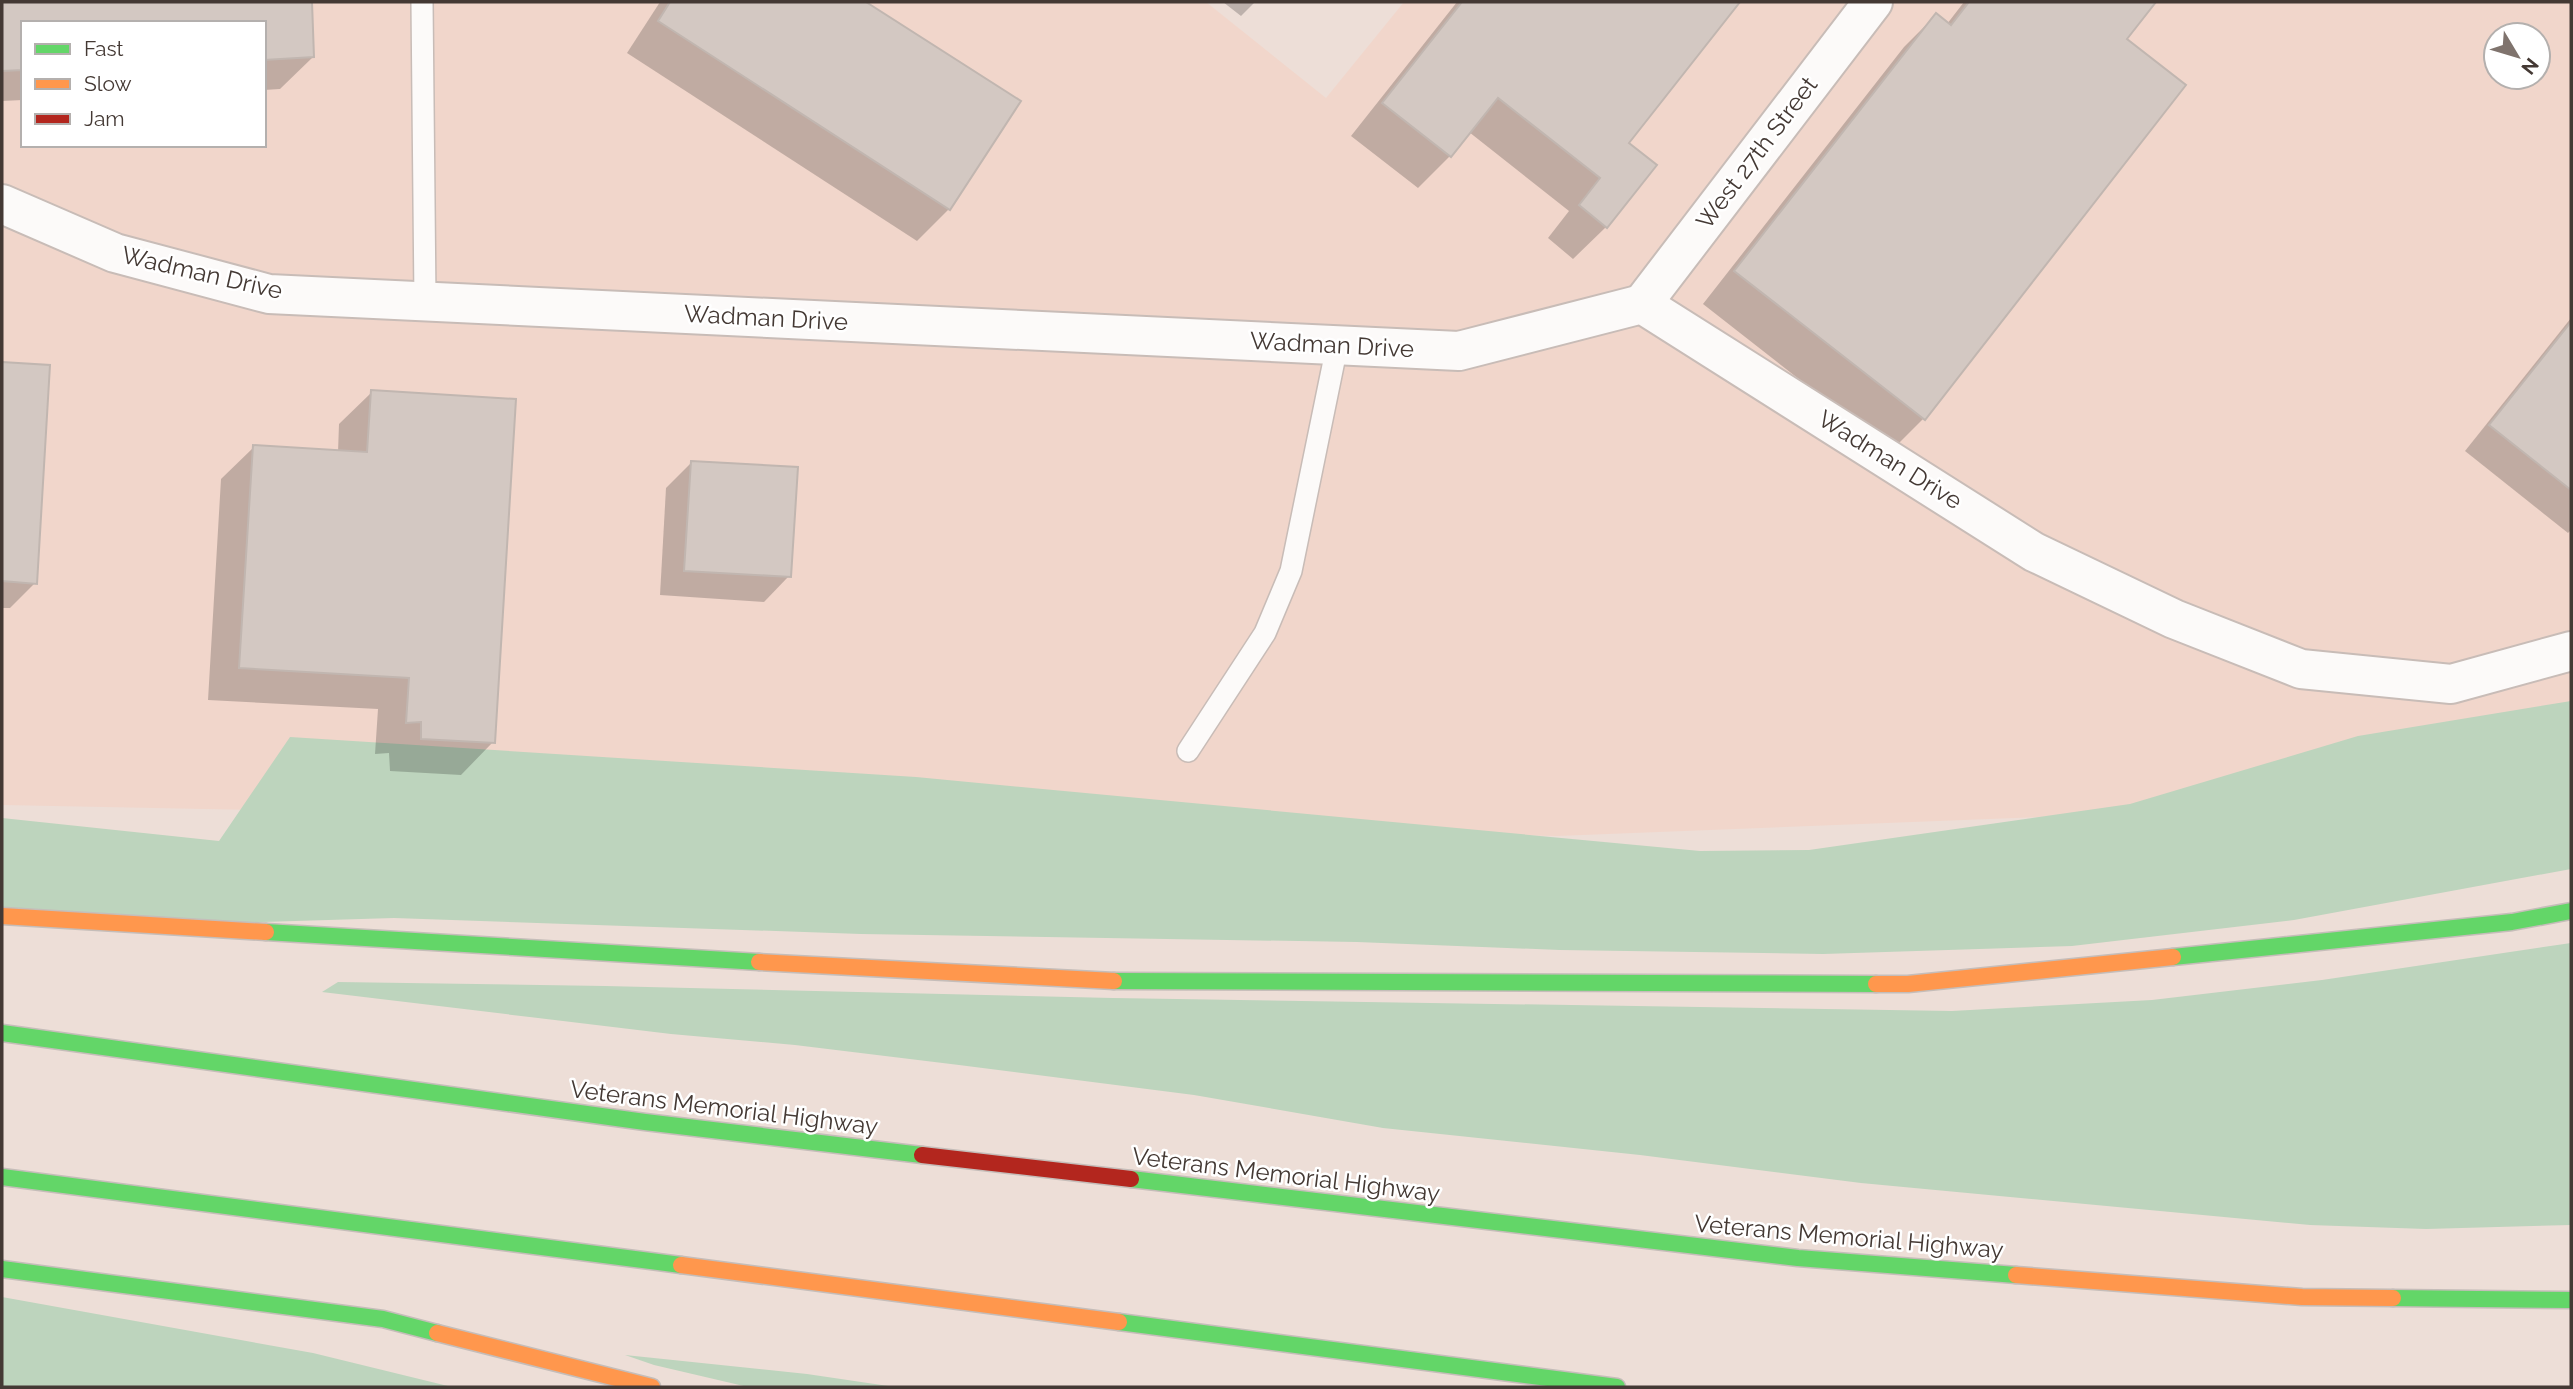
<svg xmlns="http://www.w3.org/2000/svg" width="2573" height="1389" font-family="Raleway,sans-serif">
  <rect width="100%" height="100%" fill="#edded7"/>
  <!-- built -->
  <path fill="#f1d6cb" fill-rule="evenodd" d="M2,2H1206L1326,98L1404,2H2571V796L1557,836L2,805ZM23,23H264V145H23ZM2496,35H2538V77H2496Z"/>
  <!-- green -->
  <g fill="#bdd4bd">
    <polygon points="2571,701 2571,869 2294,920 2072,946 1823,954 1560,950 1357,942 861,934 394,918 229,923 2,908 2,818 219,841 290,737 916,777 1700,851 1809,850 2130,804 2358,736"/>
    <polygon points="2571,943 2571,1225 2426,1229 2310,1225 1861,1183 1640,1155 1383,1128 1194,1095 959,1065 795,1045 671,1034 322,992 338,982 605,986 1113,998 1952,1011 2152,1000 2322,980"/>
    <polygon points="2,1297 313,1353 452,1387 2,1387"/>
    <polygon points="625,1355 807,1374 895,1387 748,1387 654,1365"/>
  </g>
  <!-- shadow -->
  <g fill="#0003">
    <polygon points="2,2 311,2 313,57 280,89 264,90 264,23 23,23 23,100 2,101"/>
    <polygon points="660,2 863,2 1018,102 949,209 917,241 627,53"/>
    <polygon points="1223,2 1255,2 1241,16"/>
    <polygon points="1457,2 1738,2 1627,144 1655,165 1606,227 1573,259 1548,238 1569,211 1469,132 1450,156 1418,188 1351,136"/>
    <polygon points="1964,2 2154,2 2125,39 2184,85 1923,419 1891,451 1703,304 1904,47 1936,15 1947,24"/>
    <polygon points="2571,318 2571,530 2568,533 2465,451"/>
    <polygon points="2,364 48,367 35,583 10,608 2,608"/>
    <polygon points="372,392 493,742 461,775 390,771 389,753 375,754 378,709 208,700 221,479 254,447 338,452 339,424"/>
    <polygon points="691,463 789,576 764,602 660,595 666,488"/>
  </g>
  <!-- building -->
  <g fill="#d3c8c2" stroke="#c1b6b0" stroke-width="2">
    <polygon points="2,2 312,2 314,57 264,60 264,23 23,23 23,70 2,71"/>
    <polygon points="670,2 866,2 1021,101 950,210 658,21"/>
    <polygon points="1462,2 1740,2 1629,143 1657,165 1607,228 1579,205 1600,178 1498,98 1451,157 1382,103"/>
    <polygon points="1969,2 2156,2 2127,39 2186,85 1925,420 1734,271 1936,13 1951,25"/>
    <polygon points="2571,322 2571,490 2489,425"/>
    <polygon points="2,362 50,365 37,584 2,581"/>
    <polygon points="371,390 516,399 495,743 421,739 421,722 406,723 409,678 239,668 253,445 367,452"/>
    <polygon points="691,461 798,467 791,577 684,571"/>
  </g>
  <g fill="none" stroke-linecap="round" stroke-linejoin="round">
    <!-- lane casing -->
    <g stroke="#c8bcb7" stroke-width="24">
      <g id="lane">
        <polyline points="422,2 425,301"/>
        <polyline points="1188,751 1265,633 1291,571 1337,346"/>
      </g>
    </g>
    <!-- street casing -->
    <g stroke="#c8bcb7" stroke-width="42">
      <g id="street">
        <polyline points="2,204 115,253 269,294 1459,351 1642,304 2034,552 2174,619 2301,669 2451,684 2571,651"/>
        <polyline points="1642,304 1873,2"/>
      </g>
    </g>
    <!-- fast casing -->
    <g stroke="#c5bdb9" stroke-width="19">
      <g id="fast">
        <polyline points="266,932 759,962"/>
        <polyline points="2173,957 2512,922 2571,911"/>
        <polyline points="1114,981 1876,984"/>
        <polyline points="2,1033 645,1122 922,1155"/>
        <polyline points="2,1177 681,1265"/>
        <polyline points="1131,1179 1798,1258 2016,1275"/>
        <polyline points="2,1269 383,1319 437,1333"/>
        <polyline points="2393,1298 2571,1300"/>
        <polyline points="1119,1322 1617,1387"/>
      </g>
    </g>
    <!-- slow casing -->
    <g stroke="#c5bdb9" stroke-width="19">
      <g id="slow">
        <polyline points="2,916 266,932"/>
        <polyline points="759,962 1114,981"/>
        <polyline points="1876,984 1908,984 2173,957"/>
        <polyline points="681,1265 1119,1322"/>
        <polyline points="2016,1275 2302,1297 2393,1298"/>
        <polyline points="437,1333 652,1387"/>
      </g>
    </g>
    <!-- jam casing -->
    <g stroke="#c5bdb9" stroke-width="19">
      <polyline id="jam" points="922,1155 1131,1179"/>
    </g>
    <!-- lane -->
    <use href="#lane" stroke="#fcfaf9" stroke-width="21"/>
    <!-- street -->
    <use href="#street" stroke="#fcfaf9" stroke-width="38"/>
    <!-- fast -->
    <use href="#fast" stroke="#63d668" stroke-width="16"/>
    <!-- slow -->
    <use href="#slow" stroke="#ff974d" stroke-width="16"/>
    <!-- jam -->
    <use href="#jam" stroke="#b3261e" stroke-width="16"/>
  </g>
  <g text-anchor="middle" stroke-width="5" stroke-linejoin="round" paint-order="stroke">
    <!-- street labels -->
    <g font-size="24" fill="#443934" stroke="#fff">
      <text transform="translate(1757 153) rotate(-53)" y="8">West 27th Street</text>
      <text transform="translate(202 273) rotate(13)" y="8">Wadman Drive</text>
      <text transform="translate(766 318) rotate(3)" y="8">Wadman Drive</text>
      <text transform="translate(1332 345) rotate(3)" y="8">Wadman Drive</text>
      <text transform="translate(1890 460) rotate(32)" y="8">Wadman Drive</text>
      <text transform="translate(724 1108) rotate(7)" y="8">Veterans Memorial Highway</text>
      <text transform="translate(1286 1175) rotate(7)" y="8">Veterans Memorial Highway</text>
      <text transform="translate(1849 1237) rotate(5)" y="8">Veterans Memorial Highway</text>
    </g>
  </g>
  <!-- border -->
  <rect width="2573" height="1389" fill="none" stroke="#443934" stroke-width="7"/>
  <!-- legend -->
  <rect x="21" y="21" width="245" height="126" fill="#ffffff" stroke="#b4b0ae" stroke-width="2"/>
  <rect x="35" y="44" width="35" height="10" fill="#63d668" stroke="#b4b0ae" stroke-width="2"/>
  <text x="84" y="56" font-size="21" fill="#443934">Fast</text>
  <rect x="35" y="79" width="35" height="10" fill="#ff974d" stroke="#b4b0ae" stroke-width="2"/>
  <text x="84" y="91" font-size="21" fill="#443934">Slow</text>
  <rect x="35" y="114" width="35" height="10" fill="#b3261e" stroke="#b4b0ae" stroke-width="2"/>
  <text x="84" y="126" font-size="21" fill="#443934">Jam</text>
  <!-- north arrow -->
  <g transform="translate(2517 56) rotate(128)"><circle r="33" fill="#ffffff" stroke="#b4b0ae" stroke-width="2"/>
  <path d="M0-5L12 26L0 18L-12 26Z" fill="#7f736d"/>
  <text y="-10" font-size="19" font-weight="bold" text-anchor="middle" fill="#443934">N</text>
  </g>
</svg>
